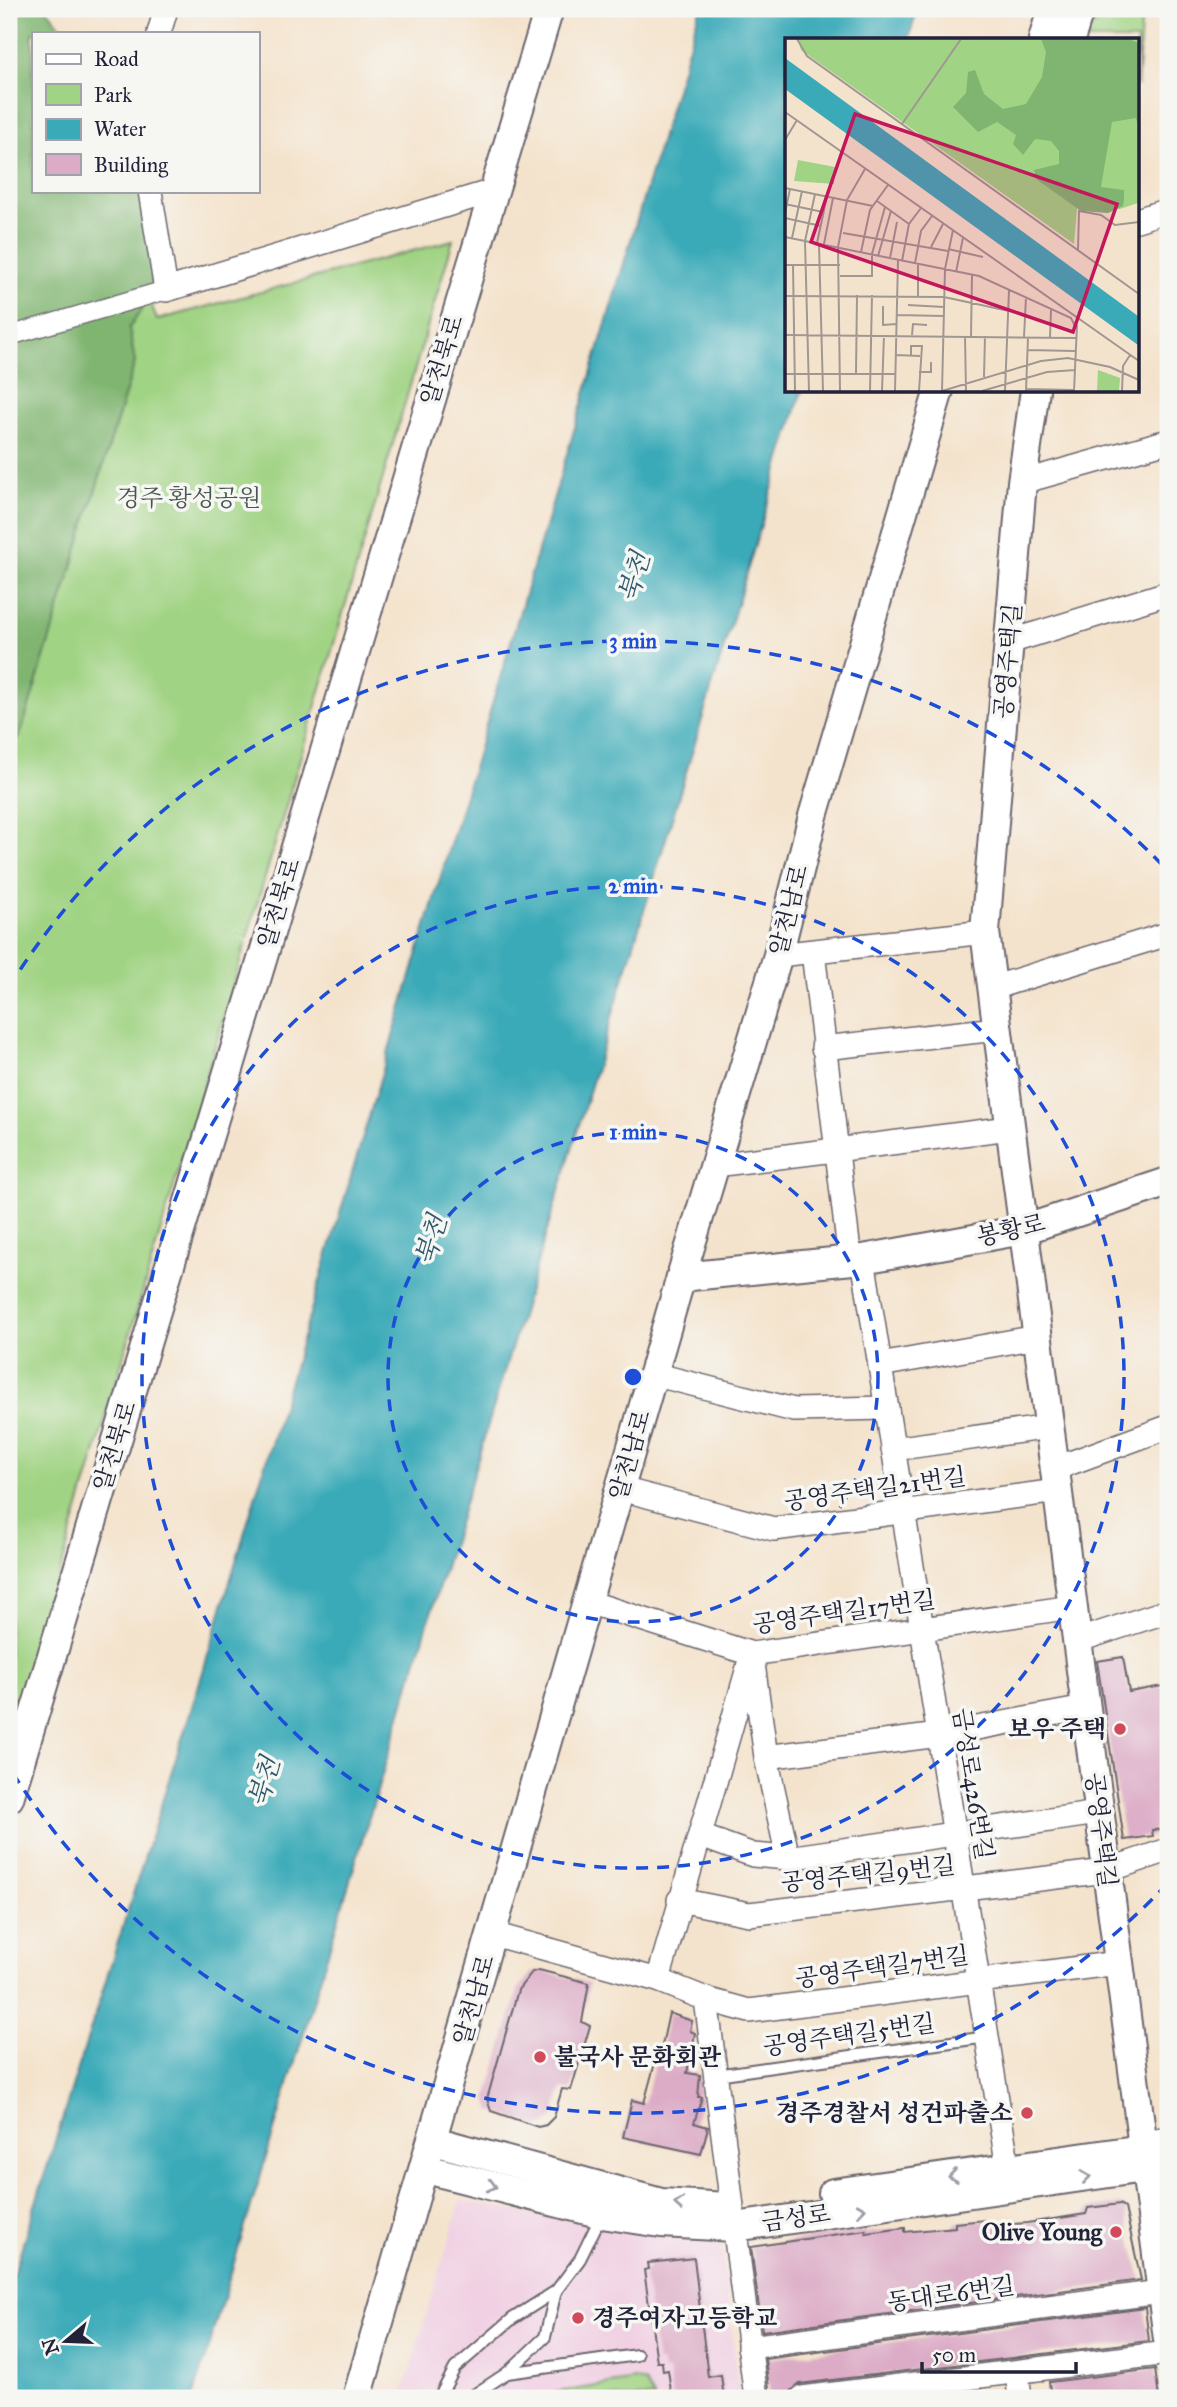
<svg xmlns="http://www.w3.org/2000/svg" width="1177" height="2407" font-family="'IM FELL Great Primer','Noto Serif KR',serif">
  <rect width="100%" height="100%" fill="#f6f6f2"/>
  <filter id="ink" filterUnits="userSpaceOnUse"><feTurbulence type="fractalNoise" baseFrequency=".0143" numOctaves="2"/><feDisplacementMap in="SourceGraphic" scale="14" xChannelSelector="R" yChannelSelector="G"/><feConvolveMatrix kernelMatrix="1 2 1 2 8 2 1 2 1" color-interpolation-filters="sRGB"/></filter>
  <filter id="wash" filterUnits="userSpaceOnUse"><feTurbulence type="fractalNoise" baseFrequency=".00686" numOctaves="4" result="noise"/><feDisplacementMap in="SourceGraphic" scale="28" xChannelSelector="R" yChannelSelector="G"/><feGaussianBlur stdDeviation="1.57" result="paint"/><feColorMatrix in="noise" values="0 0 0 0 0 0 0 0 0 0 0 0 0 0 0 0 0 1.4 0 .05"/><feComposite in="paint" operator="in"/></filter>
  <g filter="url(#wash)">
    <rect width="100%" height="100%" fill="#f4e3cc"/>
    <!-- built -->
    <polygon fill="#f1d0e3" points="461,2200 632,2233 720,2238 740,2398 401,2398"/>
    <!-- green -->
    <g fill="#a0d383" stroke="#617a5f" stroke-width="2">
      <polygon points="9,9 46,9 33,33 33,191 111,191 157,320 453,240 9,1745"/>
      <polygon points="1142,10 1137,87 1137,40 1074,40 1074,31"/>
      <polygon points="635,2380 644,2383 654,2398 522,2398"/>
    </g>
    <!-- forest -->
    <polygon fill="#80b571" stroke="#516c56" stroke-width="2" points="9,9 47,9 66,33 33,33 33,191 144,191 156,279 144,306 129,328 135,362 20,736 9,744"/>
    <!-- water -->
    <polygon fill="#3baab8" stroke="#2e667a" stroke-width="2" points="700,9 918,9 908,40 787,40 787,390 802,390 193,2398 9,2398 9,2288 202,1675"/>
    <g id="blocks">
      <!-- building -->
      <g fill="#dcabc6">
        <polygon points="1123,1657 1129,1692 1168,1685 1168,1829 1152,1830 1153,1836 1124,1840 1097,1661"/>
        <polygon points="539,1970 589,1983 582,2022 590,2026 571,2090 562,2089 554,2117 546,2125 538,2127 491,2111 487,2099 518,1990 532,1972"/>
        <polygon points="669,2013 692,2021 690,2031 695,2033 687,2073 700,2075 698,2097 702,2097 694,2123 708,2127 701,2154 623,2137 632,2100 644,2103 655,2063 658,2064"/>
        <polygon points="1120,2204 1125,2208 1141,2280 762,2331 751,2247 866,2230 866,2233 905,2228 905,2232 955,2227 955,2223 985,2220 986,2226 1027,2223 1086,2214 1088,2208"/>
        <polygon points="694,2258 708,2377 721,2375 724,2398 672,2398 668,2370 663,2371 662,2362 657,2362 644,2270 649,2269 648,2263"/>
        <polygon points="1145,2308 1149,2341 800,2384 789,2393 770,2395 765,2359"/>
        <polygon points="1155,2369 1159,2398 1051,2398 1049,2382"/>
      </g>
    </g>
  </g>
  <g filter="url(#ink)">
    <use href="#blocks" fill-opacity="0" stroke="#6c666e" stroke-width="2"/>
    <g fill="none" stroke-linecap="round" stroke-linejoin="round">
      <!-- service casing -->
      <g stroke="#6c666e" stroke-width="14">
        <g id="service">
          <polyline points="716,2075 987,2037"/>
          <polyline points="507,2373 637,2355"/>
          <polyline points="439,2398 455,2368 512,2319 556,2291 580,2259 601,2216"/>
          <polyline points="469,2398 507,2373 545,2337 556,2291"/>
        </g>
      </g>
      <!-- pedestrian casing -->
      <g stroke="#6c666e" stroke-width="21">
        <polyline id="pedestrian" points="9,336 166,290"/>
      </g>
      <!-- minor casing -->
      <g stroke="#6c666e" stroke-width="26">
        <g id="minor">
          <polyline points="159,33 166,9"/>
          <polyline points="150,191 166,290 493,191"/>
          <polyline points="1137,220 1168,210"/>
          <polyline points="1022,482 1168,441"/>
          <polyline points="1009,642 1168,593"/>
          <polyline points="813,952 850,1260"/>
          <polyline points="778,955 985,932"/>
          <polyline points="992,988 1168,934"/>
          <polyline points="823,1048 997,1029"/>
          <polyline points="715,1165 1010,1128"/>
          <polyline points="863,1259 1008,2168"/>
          <polyline points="880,1365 1037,1337"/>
          <polyline points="653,1374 794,1410 887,1408"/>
          <polyline points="893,1449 1049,1427"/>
          <polyline points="1054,1469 1168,1427"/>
          <polyline points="621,1489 774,1529 1057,1491"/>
          <polyline points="588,1602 752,1654 1072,1607"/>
          <polyline points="1076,1641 1168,1611"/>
          <polyline points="753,1664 766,1757 788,1858"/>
          <polyline points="766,1757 939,1735 1085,1708"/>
          <polyline points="701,1836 753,1855 788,1858 1098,1813"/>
          <polyline points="679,1900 749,1914 1106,1871 1168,1850"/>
          <polyline points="493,1934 658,1980 706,1999 749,2011 1118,1963"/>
          <polyline points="658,1980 752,1654"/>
          <polyline points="706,1999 756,2398"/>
          <polyline points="749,2347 1160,2292"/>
          <polyline points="1017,2373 1020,2398"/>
          <polyline points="802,2398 1168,2353"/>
        </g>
      </g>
      <!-- tertiary casing -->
      <g stroke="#6c666e" stroke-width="32">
        <g id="tertiary">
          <polyline points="1043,40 1052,9"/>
          <polyline points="1070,40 1078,14 1083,9"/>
          <polyline points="1035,390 1022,482 985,932 1168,2339"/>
          <polyline points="681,1277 863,1259 1023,1230 1168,1182"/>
          <polyline points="9,1798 549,9"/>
          <polyline points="434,2141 661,2203 727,2207"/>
          <polyline points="426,2169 602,2214 661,2223 735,2227 1144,2168 1168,2160"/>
          <polyline points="833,2193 1142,2149 1168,2140"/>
          <polyline points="357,2398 681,1277 778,955 813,816 939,390"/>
        </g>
      </g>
      <!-- service -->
      <use href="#service" stroke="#fff" stroke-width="10"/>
      <!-- pedestrian -->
      <use href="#pedestrian" stroke="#fff" stroke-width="18"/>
      <!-- minor -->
      <use href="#minor" stroke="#fff" stroke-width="23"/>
      <!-- tertiary -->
      <use href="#tertiary" stroke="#fff" stroke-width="28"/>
    </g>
    <!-- one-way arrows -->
    <defs><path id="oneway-chevron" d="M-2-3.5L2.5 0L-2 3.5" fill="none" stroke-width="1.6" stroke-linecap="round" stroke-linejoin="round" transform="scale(1.75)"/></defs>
    <g stroke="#9c9ca7">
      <use href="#oneway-chevron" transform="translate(953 2176) rotate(172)"/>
      <use href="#oneway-chevron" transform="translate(1086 2177) rotate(-8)"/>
      <use href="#oneway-chevron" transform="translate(492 2186) rotate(14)"/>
      <use href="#oneway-chevron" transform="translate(679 2204) rotate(-176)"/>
      <use href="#oneway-chevron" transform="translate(861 2209) rotate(-8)"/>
    </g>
  </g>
  <!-- distance rings -->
  <g fill="none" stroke="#1d4ed8" stroke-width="3.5" stroke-dasharray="12 9">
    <circle cx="633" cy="1377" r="245"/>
    <circle cx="633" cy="1377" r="491"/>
    <path d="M1167 1884A736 736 0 0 1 9 1767M9 987A736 736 0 0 1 1167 870"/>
  </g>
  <!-- markers -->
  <g fill="#d1495b" stroke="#f6f6f2" stroke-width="2.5">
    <circle cx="1120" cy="1729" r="7"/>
    <circle cx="540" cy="2057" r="7"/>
    <circle cx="1027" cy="2113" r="7"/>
    <circle cx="1116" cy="2232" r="7"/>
    <circle cx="578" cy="2318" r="7"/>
  </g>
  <g text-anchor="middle" stroke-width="7" stroke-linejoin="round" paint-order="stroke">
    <!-- street labels -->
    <g font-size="24" fill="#22223b" stroke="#f6f6f2">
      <text transform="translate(442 360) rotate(-73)" y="8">알천북로</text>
      <text transform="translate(1008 661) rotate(-85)" y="8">공영주택길</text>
      <text transform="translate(279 903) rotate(-73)" y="8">알천북로</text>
      <text transform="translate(789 910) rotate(-76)" y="8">알천남로</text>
      <text transform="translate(1011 1230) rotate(-13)" y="8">봉황로</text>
      <text transform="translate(115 1446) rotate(-73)" y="8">알천북로</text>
      <text transform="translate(630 1455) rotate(-74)" y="8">알천남로</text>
      <text transform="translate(875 1489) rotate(-8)" y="8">공영주택길21번길</text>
      <text transform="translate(844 1612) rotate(-8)" y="8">공영주택길17번길</text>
      <text transform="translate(973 1784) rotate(81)" y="8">금성로426번길</text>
      <text transform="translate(1101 1830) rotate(83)" y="8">공영주택길</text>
      <text transform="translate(868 1874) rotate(-6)" y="8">공영주택길9번길</text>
      <text transform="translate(882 1967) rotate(-8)" y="8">공영주택길7번길</text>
      <text transform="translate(474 2000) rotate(-74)" y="8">알천남로</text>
      <text transform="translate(849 2035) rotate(-8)" y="8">공영주택길5번길</text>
      <text transform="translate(796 2218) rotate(-8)" y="8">금성로</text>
      <text transform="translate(951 2294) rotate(-8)" y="8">동대로6번길</text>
    </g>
    <!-- park labels -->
    <g font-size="24" fill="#485751" stroke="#f6f6f2">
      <text x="189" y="506">경주 황성공원</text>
    </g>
    <!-- poi labels -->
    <g font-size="24" font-weight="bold" fill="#22223b" stroke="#f6f6f2" text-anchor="end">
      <text x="1106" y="1737">보우 주택</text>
      <text x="554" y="2065" text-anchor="start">불국사 문화회관</text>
      <text x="1013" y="2121">경주경찰서 성건파출소</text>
      <text x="1102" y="2240">Olive Young</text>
      <text x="592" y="2326" text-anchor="start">경주여자고등학교</text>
    </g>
    <!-- water labels -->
    <g font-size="26" font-style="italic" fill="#2c586d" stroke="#f6f6f2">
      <text transform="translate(634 577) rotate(-73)" y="9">북천</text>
      <text transform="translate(431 1240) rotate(-73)" y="9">북천</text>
      <text transform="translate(264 1782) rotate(-73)" y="9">북천</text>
    </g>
  </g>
  <!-- overview -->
  <g transform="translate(785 38)">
    <rect width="354" height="354" fill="#f4e3cc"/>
    <path d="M13,1H353V165L335,171H292L289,206L16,12ZM13,122L50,129L49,146L9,143ZM313,332L335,340L334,353H312Z" fill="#a0d383"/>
    <path d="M256,1H344L353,5V87L351,80L327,84L316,149L339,152V161L338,168L323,175L296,173L251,141L249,132L274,126V113L266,103L250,101L238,117L228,106L231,97L212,84L193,94L168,69L181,55L183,34L190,32L199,56L218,71L241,66L257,39L261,14Z" fill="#80b571"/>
    <path d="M0,20L353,278V307L0,51Z" fill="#3baab8"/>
    <path fill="none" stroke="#a09692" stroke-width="2" d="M12,1L22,18L354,256M0,74L354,323M117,86L176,1M0,102L12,82M0,150L88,168M92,163L124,186M0,166L38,174M0,175L5,151M0,180L36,188M58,195L163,213M0,199L194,238L286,280L291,290M7,200L17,153M32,205L42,158M34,206L38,353M39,206L48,160M146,209L158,186M163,211L198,219M293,213L294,173L316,177L330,187L354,184M76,214L85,172L103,147M93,218L106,173M105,220L112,184M117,223L124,186L136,170M130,225L136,193L147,178M133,226V258M0,227H55M8,227L10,353M171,234L178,200M55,238H87V216L100,169M0,258L159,259L224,273M123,267L159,269M98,268V287L112,286M112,277L159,278M0,297L291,300M127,297L128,286L142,287M180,298L181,353M186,298L187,237M239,299L241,259M265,299L266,272M243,312L290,313M111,317L135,318M126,318V308H137L134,353M134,334H146V324M71,335L72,257M0,336H111M199,339L200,298M241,351L289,352M24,353L20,203L30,156M55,353L53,209L62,162L80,131M85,353L87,257M97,353L99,297M110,353L113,222M157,353L256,323L283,320L325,329L354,342M157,353L160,231L168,192M197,353L262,334L290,332M220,353L224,252M241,353L243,299M289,353L292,287M337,353L338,328L345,317"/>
    <path fill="#c2185b" fill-opacity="0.15" stroke="#c2185b" stroke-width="3.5" d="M70,76L332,166L288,294L26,204Z"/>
    <rect width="354" height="354" fill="none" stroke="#22223b" stroke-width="3.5"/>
  </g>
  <circle cx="633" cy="1377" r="10" fill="#1d4ed8" stroke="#f6f6f2" stroke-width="3.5"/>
  <g font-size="21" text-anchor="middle" font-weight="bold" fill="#1d4ed8" stroke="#f6f6f2" stroke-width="7" stroke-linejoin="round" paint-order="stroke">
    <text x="633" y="648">3 min</text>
    <text x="633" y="893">2 min</text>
    <text x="633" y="1139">1 min</text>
  </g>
  <!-- margin -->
  <rect width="1177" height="2407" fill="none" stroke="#f6f6f2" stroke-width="35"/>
  <!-- legend -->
  <rect x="32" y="32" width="228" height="161" fill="#f6f6f2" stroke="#a1a1a9" stroke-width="2"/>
  <rect x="46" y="54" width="35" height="10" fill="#ffffff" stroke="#a1a1a9" stroke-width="2"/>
  <text x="94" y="66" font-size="21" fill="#22223b">Road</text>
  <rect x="46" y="84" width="35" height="21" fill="#a0d383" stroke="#a1a1a9" stroke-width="2"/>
  <text x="94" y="102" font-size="21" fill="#22223b">Park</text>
  <rect x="46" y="119" width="35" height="21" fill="#3baab8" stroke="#a1a1a9" stroke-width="2"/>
  <text x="94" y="136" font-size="21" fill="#22223b">Water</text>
  <rect x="46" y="154" width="35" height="21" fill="#dcabc6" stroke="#a1a1a9" stroke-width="2"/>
  <text x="94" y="172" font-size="21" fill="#22223b">Building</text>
  <!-- north arrow -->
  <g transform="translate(66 2341) rotate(251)" stroke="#f6f6f2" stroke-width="5" paint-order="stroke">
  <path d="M0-5L12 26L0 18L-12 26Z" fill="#22223b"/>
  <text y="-10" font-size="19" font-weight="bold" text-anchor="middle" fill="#22223b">N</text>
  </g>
  <!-- scale -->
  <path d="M922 2362v10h154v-10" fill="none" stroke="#22223b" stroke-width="3.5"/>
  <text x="932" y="2362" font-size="21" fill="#22223b" stroke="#f6f6f2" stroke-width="5" paint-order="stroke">50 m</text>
</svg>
